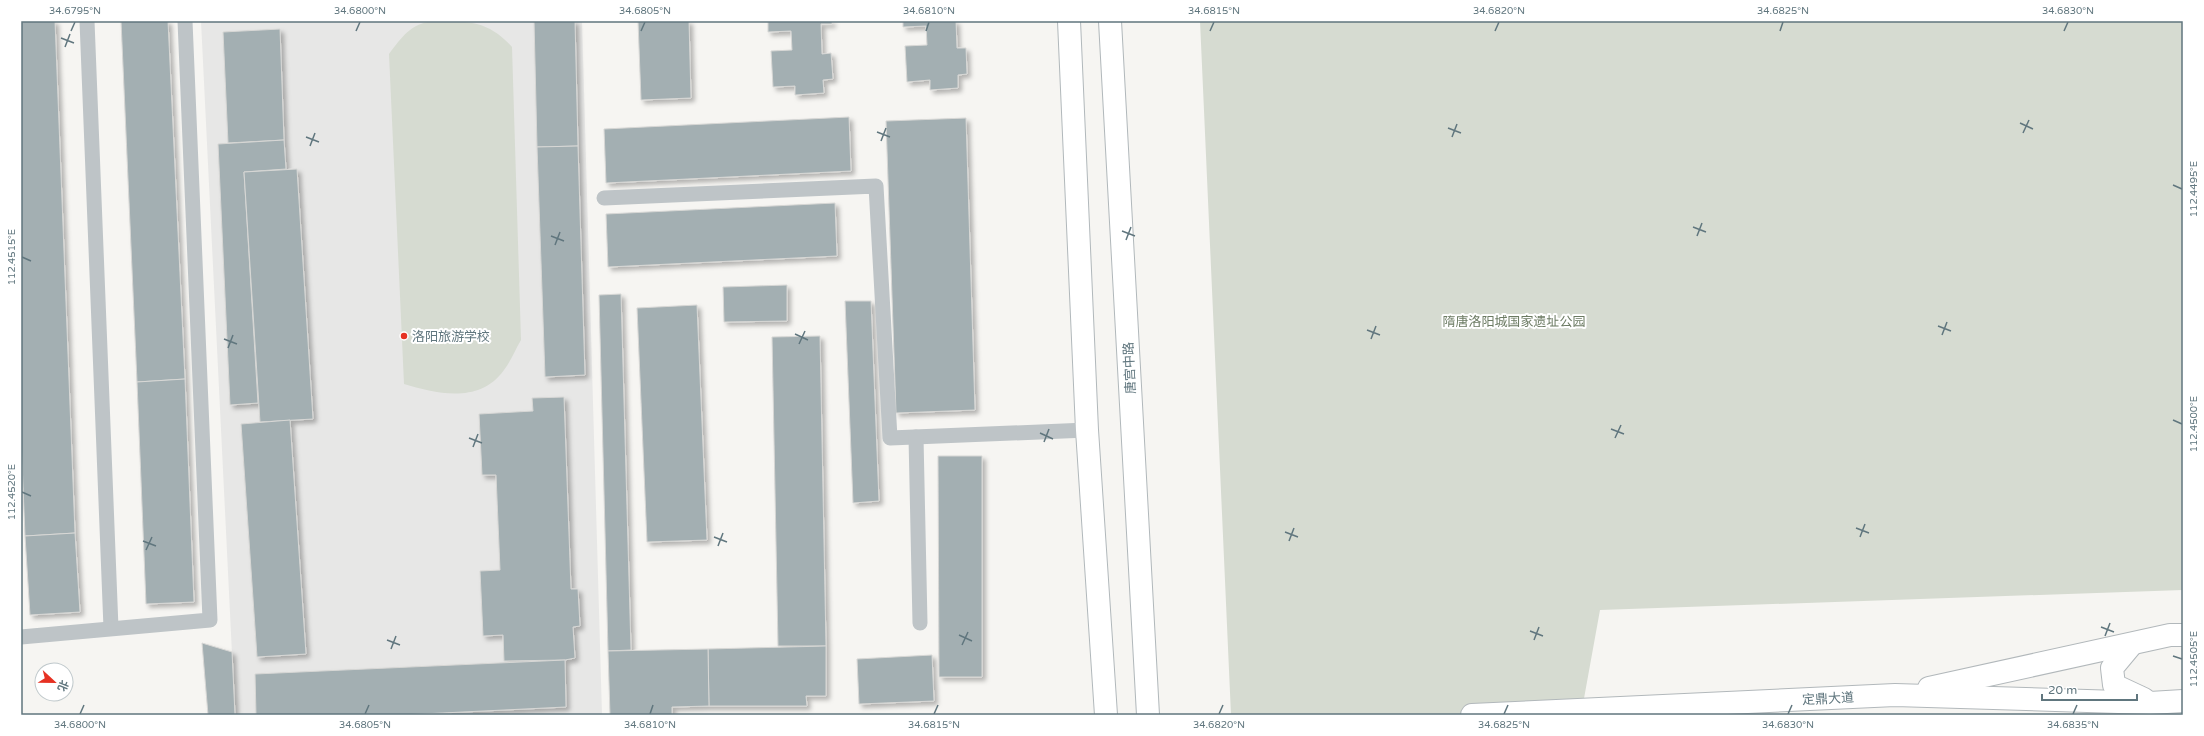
<svg xmlns="http://www.w3.org/2000/svg" width="2204" height="736" font-family="'Varela Round','Noto Sans SC',sans-serif">
  <defs>
    <filter id="shadow"><feDropShadow dx="3.5" dy="3.5" stdDeviation="2" flood-color="#0004"/></filter>
  </defs>
  <rect width="100%" height="100%" fill="#f6f5f2"/>
  <!-- built -->
  <polygon fill="#e7e7e6" points="201,21 582,21 602,715 235,715"/>
  <!-- green -->
  <g fill="#d6dbd1">
    <path d="M433,21C467,21 488,20 512,47L521,340C515,350 511,361 504,370C480,404 437,394 404,384L389,54C402,37 410,24 433,21Z"/>
    <polygon points="1200,21 2183,21 2183,590 1600,610 1581,715 1231,715"/>
  </g>
  <!-- building -->
  <g fill="#a3afb2" stroke="#d7d7d5" filter="url(#shadow)">
    <polygon points="21,21 55,21 75,533 25,536 21,437"/>
    <polygon points="121,21 168,21 185,379 137,382"/>
    <polygon points="534,21 575,21 578,146 537,147"/>
    <polygon points="638,21 689,21 691,98 641,100"/>
    <polygon points="768,21 832,21 832,24 821,24 822,54 831,53 833,79 823,80 824,93 795,95 795,86 773,87 771,51 792,50 791,31 768,32"/>
    <polygon points="903,21 956,21 957,48 966,48 967,74 958,75 958,88 930,90 930,80 907,82 905,46 927,45 926,26 903,27"/>
    <polygon points="280,29 284,140 228,143 223,32"/>
    <polygon points="849,117 851,171 606,183 604,129"/>
    <polygon points="966,118 975,410 896,413 886,121"/>
    <polygon points="284,140 286,169 244,172 258,403 230,405 218,144"/>
    <polygon points="578,146 585,375 545,377 537,147"/>
    <polygon points="297,169 313,419 260,422 244,172"/>
    <polygon points="835,203 837,256 608,267 606,214"/>
    <polygon points="787,285 787,321 724,322 723,287"/>
    <polygon points="621,294 631,650 608,651 599,295"/>
    <polygon points="845,301 871,301 879,501 853,503"/>
    <polygon points="697,305 707,540 647,542 637,308"/>
    <polygon points="820,336 826,646 778,646 772,337"/>
    <polygon points="185,379 194,602 146,604 137,382"/>
    <polygon points="564,397 571,589 578,589 580,626 573,627 575,658 565,660 504,661 503,635 483,636 480,571 500,570 496,475 482,475 479,414 533,411 532,398"/>
    <polygon points="290,420 306,654 257,657 241,424"/>
    <polygon points="938,456 982,456 982,677 939,677"/>
    <polygon points="75,533 80,612 30,615 25,536"/>
    <polygon points="202,643 232,652 235,715 208,715"/>
    <polygon points="826,646 826,696 806,696 807,706 709,706 708,649"/>
    <polygon points="708,649 709,706 672,707 672,715 610,715 608,651"/>
    <polygon points="932,655 934,701 859,704 857,659"/>
    <polygon points="565,660 566,707 401,715 256,715 255,674"/>
  </g>
  <g fill="none" stroke-linecap="round" stroke-linejoin="round">
    <!-- secondary casing -->
    <g stroke="#b1b8bb" stroke-width="24">
      <g id="secondary">
        <polyline points="1069,21 1087,430 1106,715"/>
        <polyline points="1110,21 1148,715"/>
      </g>
    </g>
    <!-- primary casing -->
    <g stroke="#b2b8bb" stroke-width="24">
      <g id="primary">
        <polyline points="2132,644 2112,668 2114,685 2144,699"/>
        <polyline points="1929,688 2170,635 2183,635"/>
        <polyline points="1472,715 1895,695 2150,703 2183,701"/>
      </g>
    </g>
    <!-- lane -->
    <g stroke="#bec4c7" stroke-width="15">
      <polyline points="87,21 111,628"/>
      <polyline points="604,198 876,186 890,438 1087,430"/>
      <polyline points="916,437 920,623"/>
      <polyline points="21,637 210,620 185,21"/>
    </g>
    <!-- secondary -->
    <use href="#secondary" stroke="#fff" stroke-width="22"/>
    <!-- primary -->
    <use href="#primary" stroke="#fff" stroke-width="22"/>
  </g>
  <!-- ticks -->
  <path fill="none" stroke="#60767e" stroke-width="1.5" d="M71,31L75,22M356,31L360,22M641,31L645,22M926,31L929,22M1210,31L1214,22M1495,31L1499,22M1780,31L1783,22M2064,31L2068,22M61,38L74,43M65,47L70,34M2020,123L2033,129M1448,128L1461,133M877,132L890,137M2023,133L2029,120M306,137L319,142M1452,137L1457,124M881,141L886,128M310,146L315,133M2173,185L2182,189M1693,227L1706,232M1122,231L1135,236M551,236L564,241M1697,236L1702,223M1126,240L1131,227M555,245L560,232M22,257L31,261M1938,326L1951,331M1367,330L1380,335M795,334L808,340M1942,335L1947,322M224,339L237,344M1371,339L1376,326M799,344L805,331M228,348L233,335M2173,420L2182,424M1611,429L1624,434M1040,433L1053,439M469,438L482,443M1615,438L1621,425M1044,442L1049,429M473,447L478,434M22,492L31,496M1856,528L1869,533M1285,532L1298,537M714,537L727,542M1860,537L1865,524M143,541L156,546M1289,541L1294,528M718,546L723,533M146,550L152,537M2101,627L2114,632M1530,631L1543,636M959,635L972,641M2105,636L2110,623M387,640L400,645M1534,640L1539,627M962,645L968,632M391,649L396,636M2173,656L2182,659M80,714L84,705M365,714L369,705M650,714L653,705M934,714L938,705M1219,714L1223,705M1504,714L1508,705M1788,714L1792,705M2073,714L2077,705"/>
  <!-- markers -->
  <circle fill="#e63122" stroke="#fff" stroke-width="1.5" cx="404" cy="336" r="4"/>
  <g text-anchor="middle" stroke-width="4" stroke-linejoin="round" paint-order="stroke">
    <!-- park labels -->
    <g font-size="13" fill="#6c7b63" stroke="#fff">
      <text x="1514" y="326">隋唐洛阳城国家遗址公园</text>
    </g>
    <!-- poi labels -->
    <g font-size="13" fill="#60767e" stroke="#fff" text-anchor="start">
      <text x="412" y="341">洛阳旅游学校</text>
    </g>
    <!-- street labels -->
    <g font-size="13" fill="#60767e" stroke="#fff">
      <text transform="translate(1129 368) rotate(-93)" y="5">唐宫中路</text>
      <text transform="translate(1828 698) rotate(-3)" y="5">定鼎大道</text>
    </g>
  </g>
  <!-- border -->
  <rect width="2204" height="736" fill="none" stroke="#ffffff" stroke-width="44"/>
  <!-- north arrow -->
  <g transform="translate(54 682) rotate(112)"><circle r="19" fill="#ffffff" stroke="#bfc8cb"/>
  <path d="M0-3L7 15L0 10L-7 15Z" fill="#e63122"/>
  <text y="-6" font-size="11" font-weight="bold" text-anchor="middle" fill="#60767e">北</text>
  </g>
  <!-- scale -->
  <path d="M2042 694v6h95v-6" fill="none" stroke="#60767e" stroke-width="2"/>
  <text x="2048" y="694" font-size="12" fill="#60767e" stroke="#ffffff" stroke-width="3" paint-order="stroke">20 m</text>
  <rect x="22" y="22" width="2160" height="692" fill="none" stroke="#60767e" stroke-width="1.5"/>
  <g font-size="10" text-anchor="middle" fill="#60767e">
    <text x="75" y="14">34.6795°N</text>
    <text x="360" y="14">34.6800°N</text>
    <text x="645" y="14">34.6805°N</text>
    <text x="929" y="14">34.6810°N</text>
    <text x="1214" y="14">34.6815°N</text>
    <text x="1499" y="14">34.6820°N</text>
    <text x="1783" y="14">34.6825°N</text>
    <text x="2068" y="14">34.6830°N</text>
    <text transform="translate(2193 189) rotate(-90)" y="4">112.4495°E</text>
    <text transform="translate(11 257) rotate(-90)" y="4">112.4515°E</text>
    <text transform="translate(2193 424) rotate(-90)" y="4">112.4500°E</text>
    <text transform="translate(11 492) rotate(-90)" y="4">112.4520°E</text>
    <text transform="translate(2193 659) rotate(-90)" y="4">112.4505°E</text>
    <text x="80" y="728">34.6800°N</text>
    <text x="365" y="728">34.6805°N</text>
    <text x="650" y="728">34.6810°N</text>
    <text x="934" y="728">34.6815°N</text>
    <text x="1219" y="728">34.6820°N</text>
    <text x="1504" y="728">34.6825°N</text>
    <text x="1788" y="728">34.6830°N</text>
    <text x="2073" y="728">34.6835°N</text>
  </g>
</svg>
